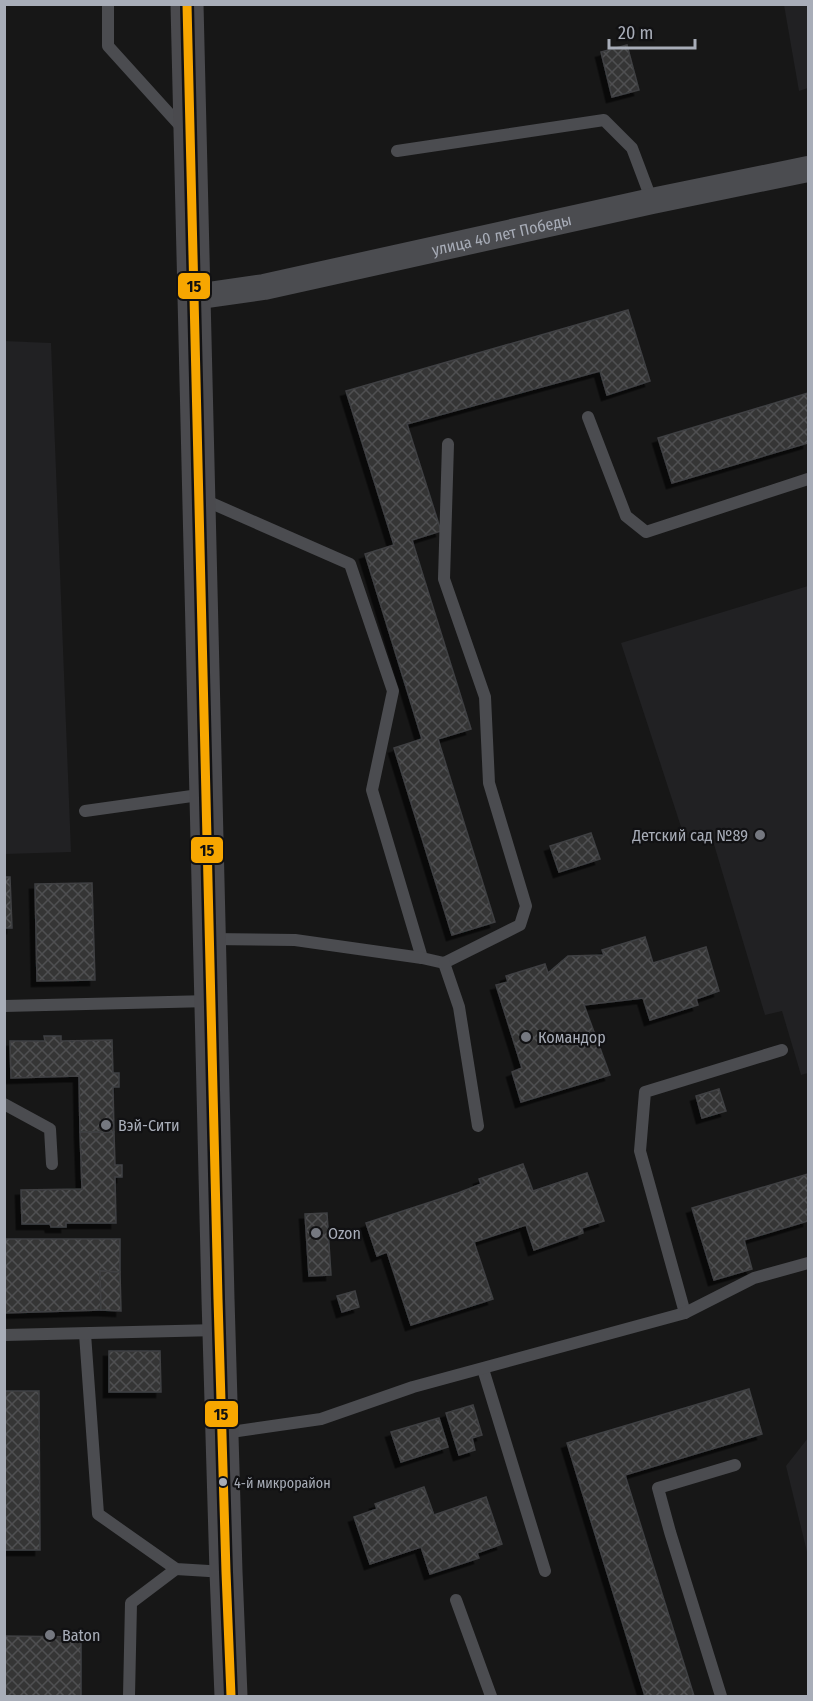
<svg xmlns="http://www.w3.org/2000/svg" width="813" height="1701" font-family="'Fira Sans Condensed',sans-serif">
  <defs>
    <pattern id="building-cross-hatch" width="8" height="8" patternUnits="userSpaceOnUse" patternTransform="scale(1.5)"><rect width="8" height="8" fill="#353536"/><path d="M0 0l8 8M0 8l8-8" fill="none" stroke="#4f5051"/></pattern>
    <filter id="shadow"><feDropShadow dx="-5.5" dy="5.5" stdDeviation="0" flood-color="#0009"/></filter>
  </defs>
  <rect width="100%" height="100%" fill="#171717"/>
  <!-- built -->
  <g fill="#212123">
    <polygon points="784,5 808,5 808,88 799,91"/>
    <polygon points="4,341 51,343 71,852 5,854"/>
    <polygon points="808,586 808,1073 801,1075 782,1011 765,1015 710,831 685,839 621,643"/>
    <polygon points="808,1438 808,1556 786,1466"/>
  </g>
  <!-- building -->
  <g fill="url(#building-cross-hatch)" stroke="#3f4043" stroke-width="1.5" filter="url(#shadow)">
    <polygon points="627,45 639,90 612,97 601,52"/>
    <polygon points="628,310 650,381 607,395 600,371 407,424 441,531 412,540 471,729 438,739 495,922 452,935 394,748 422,739 365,554 394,545 346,391"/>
    <polygon points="808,393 808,443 672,483 658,438"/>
    <polygon points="591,833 600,859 559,872 550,846"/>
    <polygon points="4,877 10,877 12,928 4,928"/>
    <polygon points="92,883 95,980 37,981 35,884"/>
    <polygon points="645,937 653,963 706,947 719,991 696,999 698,1005 650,1020 643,998 584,1005 610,1075 521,1102 512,1072 522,1068 496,985 508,982 506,976 545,964 548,973 568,956 604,955 602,950"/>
    <polygon points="44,1036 61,1036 61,1041 112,1040 113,1073 119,1073 119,1087 113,1087 114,1132 80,1132 79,1076 11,1078 10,1041 45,1041"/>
    <polygon points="719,1089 726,1111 702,1118 696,1096"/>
    <polygon points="80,1132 114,1132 115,1165 122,1165 122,1177 115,1177 116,1223 66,1223 66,1227 51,1227 50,1224 22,1224 21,1190 82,1189"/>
    <polygon points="523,1164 533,1191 587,1173 604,1221 582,1228 583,1233 534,1250 526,1225 474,1242 493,1299 411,1325 387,1252 377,1256 366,1223 458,1193 481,1184 479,1179"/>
    <polygon points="808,1174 808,1221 744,1240 752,1269 714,1280 692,1208"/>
    <polygon points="327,1213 331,1275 309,1276 305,1214"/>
    <polygon points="4,1239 120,1239 120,1272 100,1271 101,1310 4,1313"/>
    <polygon points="100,1271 120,1272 121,1311 101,1310"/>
    <polygon points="355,1291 359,1307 342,1312 337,1296"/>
    <polygon points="109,1351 160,1351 161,1392 109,1392"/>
    <polygon points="749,1389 762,1434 625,1475 694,1696 645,1696 567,1443"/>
    <polygon points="4,1391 39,1391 40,1550 4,1550"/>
    <polygon points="473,1405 482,1435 472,1438 475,1450 459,1455 446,1413"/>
    <polygon points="439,1418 448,1447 401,1462 391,1432"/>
    <polygon points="424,1487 434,1515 486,1497 502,1544 477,1553 479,1558 430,1574 421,1547 370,1564 354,1517 377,1509 375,1504"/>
    <polygon points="4,1636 81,1637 81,1696 4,1696"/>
  </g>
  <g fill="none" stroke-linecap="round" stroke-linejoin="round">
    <!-- lane -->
    <g stroke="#4b4c50" stroke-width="12">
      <polyline points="108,4 108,46 184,130"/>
      <polyline points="397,151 604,120 632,148 652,201"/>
      <polyline points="588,417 626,516 646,532 808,479"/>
      <polyline points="202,499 350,564 393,691 372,790 422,958"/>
      <polyline points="85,811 206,794"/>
      <polyline points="210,939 295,940 422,958 444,963 520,925 526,906 489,783 485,697 444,579 448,444"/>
      <polyline points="444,963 459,1007 478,1126"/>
      <polyline points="4,1006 210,1001"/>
      <polyline points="4,1104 50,1129 52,1164"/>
      <polyline points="685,1313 640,1151 645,1092 782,1050"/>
      <polyline points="85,1334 98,1514 176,1569 225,1572"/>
      <polyline points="4,1335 218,1330"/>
      <polyline points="483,1369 545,1571"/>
      <polyline points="224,1433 321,1419 413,1387 685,1313 754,1278 808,1263"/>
      <polyline points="456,1600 491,1696"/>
      <polyline points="129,1696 131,1603 176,1569"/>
      <polyline points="721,1696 670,1532 658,1488 735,1465"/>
    </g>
    <!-- street -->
    <path stroke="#4b4c50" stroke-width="26" id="s1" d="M194,297L264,287L652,201L808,169"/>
    <!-- secondary -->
    <polyline stroke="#4a4a4e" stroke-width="33" points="187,4 218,1299 226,1572 231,1696"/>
    <!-- bus-1 casing -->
    <g stroke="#111113" stroke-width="14">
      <polyline id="bus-1" points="187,4 218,1299 226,1572 231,1696"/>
    </g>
    <!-- bus-1 -->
    <use href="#bus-1" stroke="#f7a600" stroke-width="9"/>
  </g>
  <!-- markers -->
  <g fill="#757880" stroke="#111113" stroke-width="2">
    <circle cx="760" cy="835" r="6"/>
    <circle cx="526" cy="1037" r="6"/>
    <circle cx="106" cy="1125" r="6"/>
    <circle cx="316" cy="1233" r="6"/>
    <circle cx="50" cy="1635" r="6"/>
  </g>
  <circle fill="#a8adb8" stroke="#111113" stroke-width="2" cx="223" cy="1482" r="5"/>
  <g text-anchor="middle" stroke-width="4.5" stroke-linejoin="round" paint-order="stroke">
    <!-- bus labels -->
    <g font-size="14" fill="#a8adb8" stroke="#111113" text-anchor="start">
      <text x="234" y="1488">4-й микрорайон</text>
    </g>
    <!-- street labels -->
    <g font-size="16" fill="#a8adb8" stroke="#111113">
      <text dy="6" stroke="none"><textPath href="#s1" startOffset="314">улица 40 лет Победы</textPath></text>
    </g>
    <!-- poi labels -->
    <g font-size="16" fill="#a8adb8" stroke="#111113" text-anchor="start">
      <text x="748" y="841" text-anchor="end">Детский сад №89</text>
      <text x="538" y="1043">Командор</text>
      <text x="118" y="1131">Вэй-Сити</text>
      <text x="328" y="1239">Ozon</text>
      <text x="62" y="1641">Baton</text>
    </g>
  </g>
  <g stroke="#111113" stroke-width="2">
    <rect x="177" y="272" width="34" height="28" rx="6" fill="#f7a600"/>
    <rect x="190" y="836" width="34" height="28" rx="6" fill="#f7a600"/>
    <rect x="204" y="1400" width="35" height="28" rx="6" fill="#f7a600"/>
  </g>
  <g font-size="16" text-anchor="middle" font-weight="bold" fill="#111">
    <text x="194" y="292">15</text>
    <text x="207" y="856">15</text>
    <text x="221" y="1420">15</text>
  </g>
  <!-- border -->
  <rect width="813" height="1701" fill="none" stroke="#a8adb8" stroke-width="12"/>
  <!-- scale -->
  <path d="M609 39v9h86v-9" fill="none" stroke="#a8adb8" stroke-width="3"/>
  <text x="618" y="39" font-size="18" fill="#a8adb8" stroke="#111113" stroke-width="4.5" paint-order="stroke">20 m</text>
</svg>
